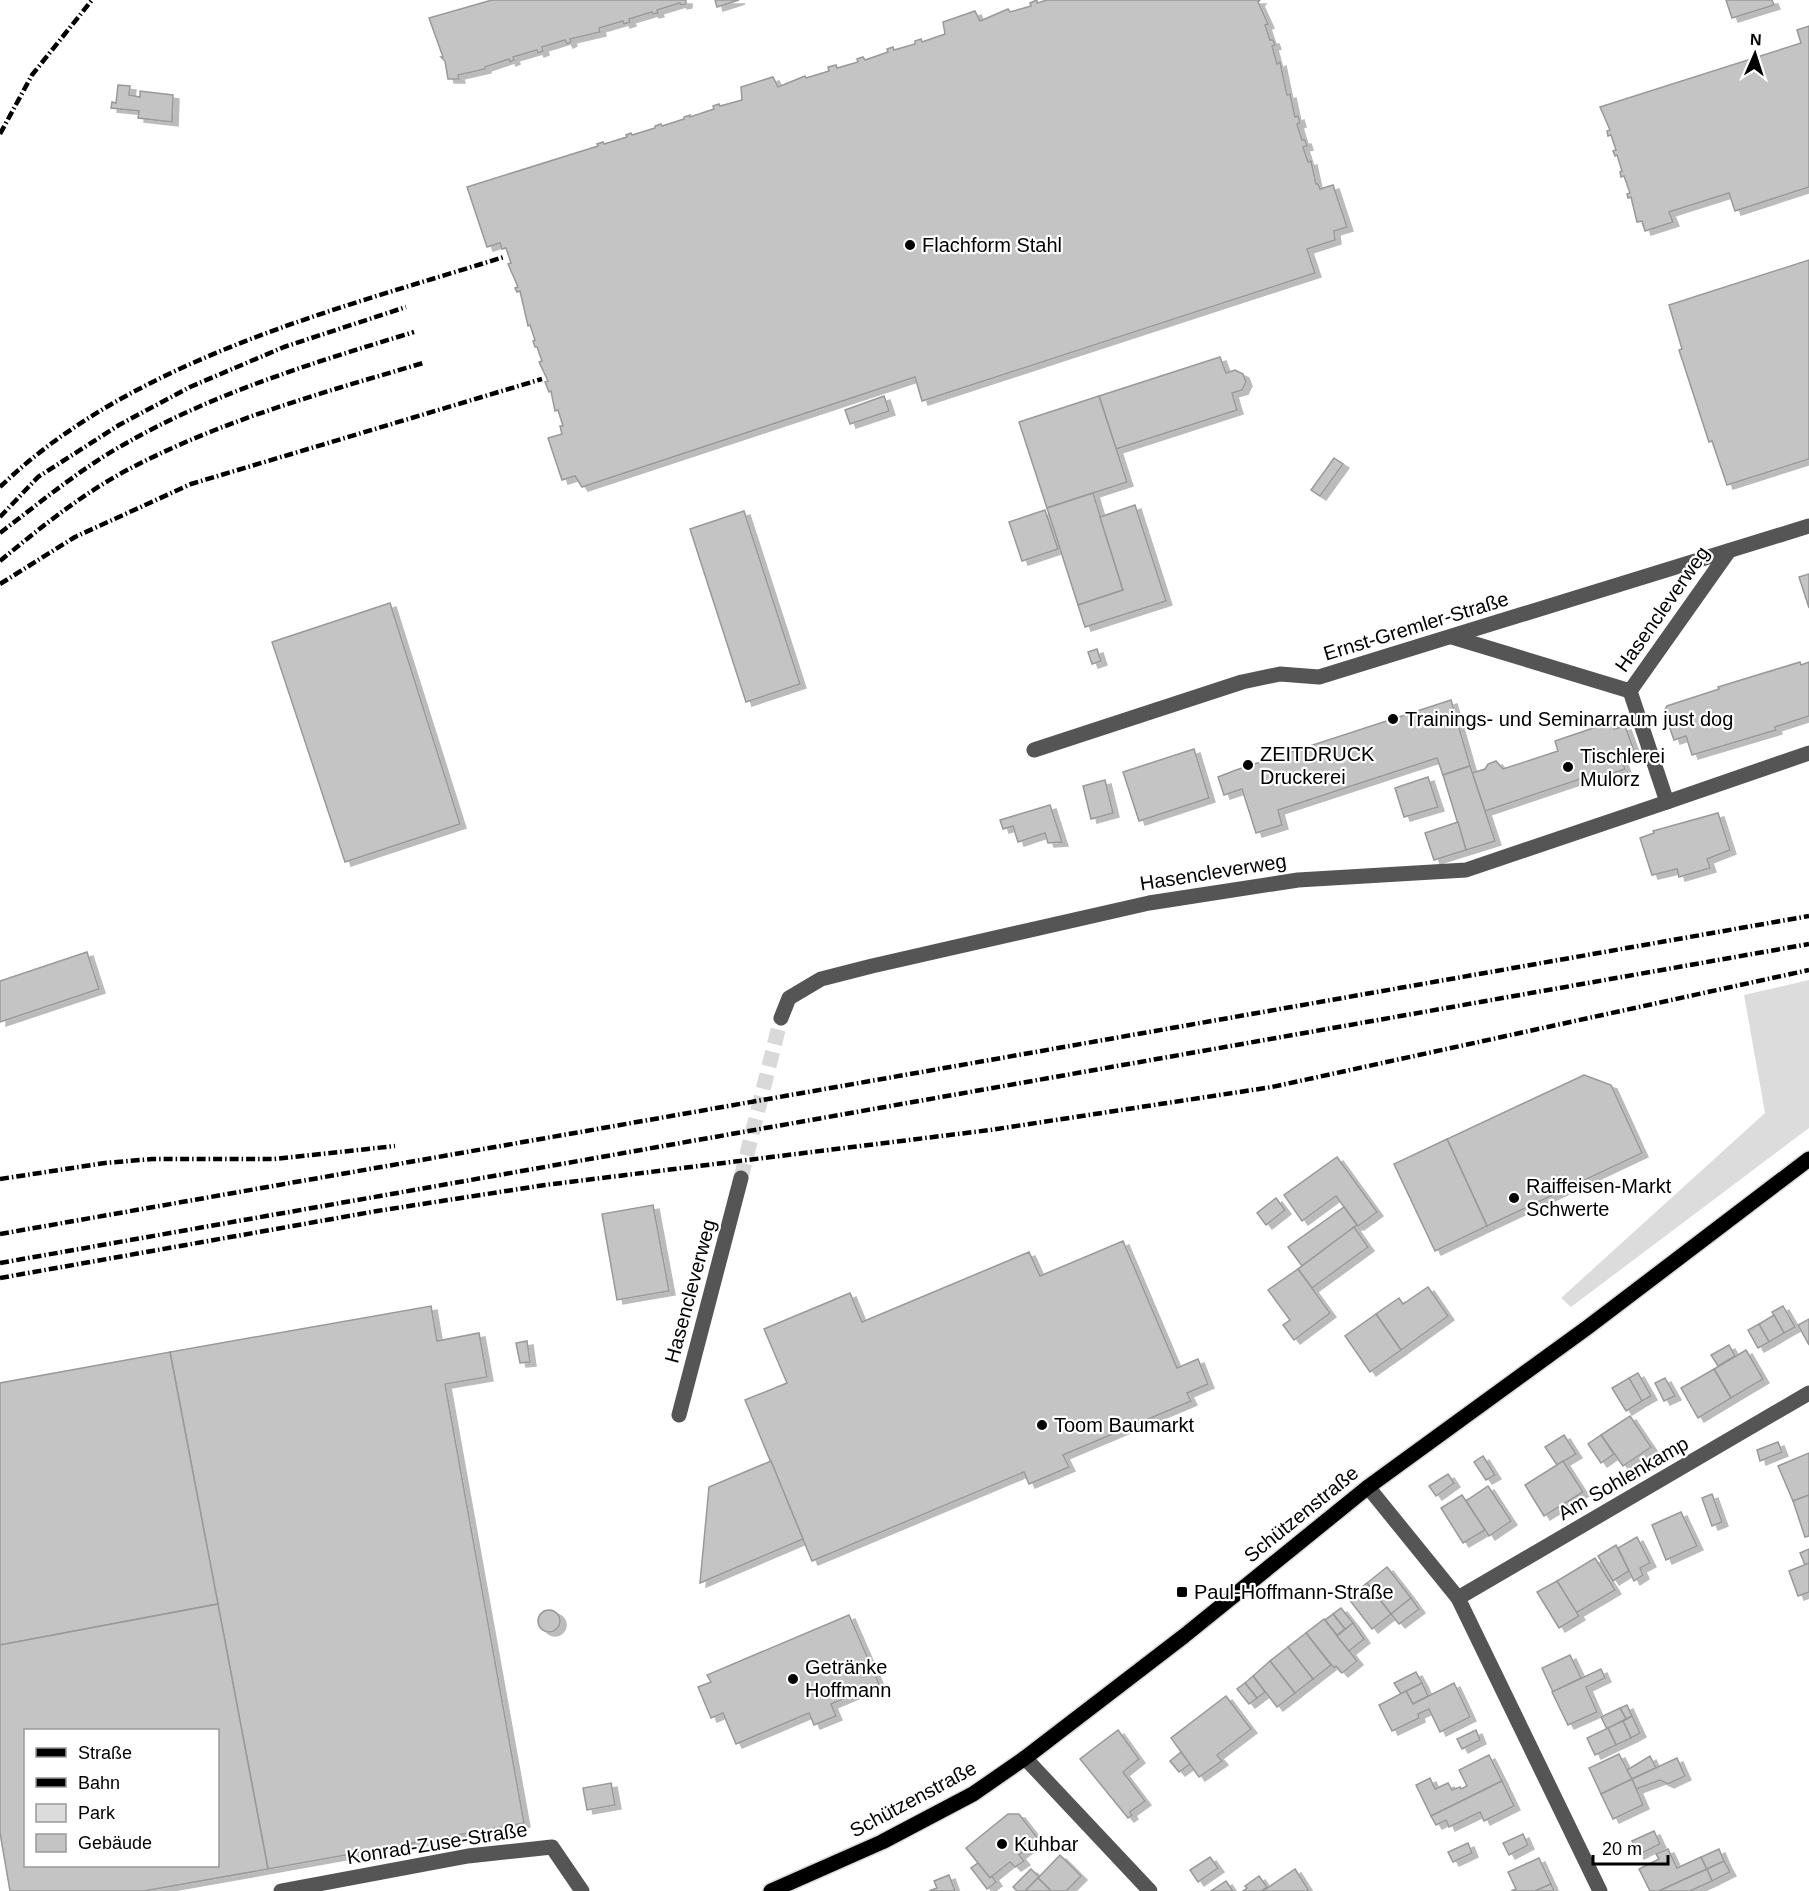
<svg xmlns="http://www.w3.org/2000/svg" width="1809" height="1891" font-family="Helvetica,sans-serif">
  <defs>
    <filter id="shadow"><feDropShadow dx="6" dy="4" stdDeviation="0" flood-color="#0004"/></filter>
  </defs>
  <rect width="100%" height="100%" fill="#fff"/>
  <!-- green -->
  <polygon fill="#dcdcdc" points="1809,980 1809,1128 1571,1307 1561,1298 1765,1113 1744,995"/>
  <!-- building -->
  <g fill="#c4c4c4" stroke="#999" stroke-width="1.5" fill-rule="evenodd" filter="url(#shadow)">
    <polygon points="492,0 686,0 686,4 681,5 680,3 657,10 658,13 653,14 652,12 629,19 630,22 624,24 623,21 599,28 600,32 570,39 571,42 567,44 565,40 542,47 543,51 538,53 537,50 513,57 514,60 510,62 509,59 485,67 485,69 458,75 459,79 448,79 445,61 441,57 443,57 429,18"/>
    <polygon points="715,0 739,0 717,7"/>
    <polygon points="1037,0 1037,3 1047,0 1260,0 1258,2 1268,24 1265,25 1270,40 1273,40 1275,45 1272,46 1277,64 1280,62 1287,95 1290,94 1295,117 1298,116 1300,123 1297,124 1302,140 1305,140 1307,146 1303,147 1308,162 1311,161 1316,184 1318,184 1320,189 1333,185 1347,227 1334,231 1335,240 1307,249 1315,273 922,401 915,377 582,487 575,476 562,480 548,438 562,434 560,426 563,426 558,410 555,411 551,391 549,392 545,382 548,381 539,362 542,361 537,347 535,347 533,341 535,340 530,325 528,326 520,291 517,292 515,288 518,287 508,264 511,263 506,248 502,249 500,243 487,247 467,187 598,146 597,144 603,142 604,144 627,137 626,135 631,133 632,135 655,128 655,126 661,124 662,126 684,119 684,117 690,115 690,117 714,109 713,106 719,104 720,106 742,100 741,87 773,77 778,87 805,76 806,78 829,71 828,67 836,65 837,68 858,62 857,59 863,57 865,60 888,52 887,49 893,47 894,50 915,44 915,41 921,39 922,42 945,34 943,22 975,11 980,21 1008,9 1010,12 1031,6 1030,3"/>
    <polygon points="1726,0 1772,0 1774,5 1732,18"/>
    <polygon points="1809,26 1809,187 1735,211 1729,193 1669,212 1673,222 1645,231 1642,221 1637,222 1631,197 1628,198 1627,194 1630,193 1624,176 1621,177 1620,172 1622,171 1617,155 1615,156 1613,151 1616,150 1611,135 1608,136 1607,131 1610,130 1600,107 1801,43 1797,30"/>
    <polygon points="118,85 130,86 129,95 140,97 140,91 173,95 172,122 138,118 139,111 111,108 112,102 116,103"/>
    <polygon points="1809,260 1809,459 1727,485 1712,441 1709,442 1679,350 1682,349 1669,305"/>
    <polygon points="1220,357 1226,373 1235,370 1243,374 1246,382 1242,390 1232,393 1237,410 1116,449 1099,396"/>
    <polygon points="884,396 889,411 850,424 845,410"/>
    <polygon points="1099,396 1127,482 1047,508 1019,422"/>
    <polygon points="1334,458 1343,464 1320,496 1311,490"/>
    <polygon points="1093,493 1123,590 1078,605 1047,508"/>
    <polygon points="1135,505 1166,601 1085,627 1078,605 1123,590 1100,517"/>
    <polygon points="1045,510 1058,549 1022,561 1009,522"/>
    <polygon points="744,511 800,684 746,702 690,529"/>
    <polygon points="1809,574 1809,608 1799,577"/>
    <polygon points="390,603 460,824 345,862 272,642"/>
    <polygon points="1097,649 1101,661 1092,664 1088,652"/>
    <polygon points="1800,662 1801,665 1809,662 1809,716 1775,727 1776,730 1692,755 1686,736 1674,740 1664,711 1667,706 1719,689 1718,687"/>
    <polygon points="1451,700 1470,766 1443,775 1437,758 1278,810 1282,825 1256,833 1242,789 1224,795 1218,777 1236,770"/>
    <polygon points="1611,722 1614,729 1625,726 1635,753 1621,758 1625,769 1596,779 1595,774 1485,811 1472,773 1485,769 1488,764 1496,761 1503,769 1558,751 1555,741"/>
    <polygon points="1194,749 1209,798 1139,821 1123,772"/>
    <polygon points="1470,766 1495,841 1466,850 1443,775"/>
    <polygon points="1428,777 1438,807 1404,817 1395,788"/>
    <polygon points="1105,780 1113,813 1091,819 1083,786"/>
    <polygon points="1050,805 1062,842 1048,843 1045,833 1018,842 1013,826 1003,829 1000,820"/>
    <polygon points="1718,813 1730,850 1707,859 1710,868 1679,877 1677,869 1652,875 1640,838 1654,833 1653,831"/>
    <polygon points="1458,822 1466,850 1434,860 1425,833"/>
    <polygon points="87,952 99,989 0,1022 0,981"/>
    <polygon points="1584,1075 1611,1085 1642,1153 1487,1226 1447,1139"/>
    <polygon points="1447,1139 1487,1226 1435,1251 1394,1164"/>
    <polygon points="1337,1157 1377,1212 1358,1226 1336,1196 1302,1221 1284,1195"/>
    <polygon points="1276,1198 1285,1210 1266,1225 1257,1213"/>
    <polygon points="653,1205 669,1291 617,1300 602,1214"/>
    <polygon points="1344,1207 1357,1225 1302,1266 1288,1247"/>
    <polygon points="1354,1227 1368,1247 1312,1288 1298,1269"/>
    <polygon points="1123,1241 1177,1368 1198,1359 1208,1384 1187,1393 1191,1401 1063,1455 1069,1467 1029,1484 1024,1472 812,1561 745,1400 787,1383 764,1329 850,1293 862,1322 1029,1252 1040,1276"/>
    <polygon points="1298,1269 1330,1313 1294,1340 1283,1325 1290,1320 1268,1290"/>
    <polygon points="1428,1287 1448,1316 1401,1350 1376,1314 1399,1298 1403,1304"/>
    <polygon points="431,1306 437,1341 479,1333 487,1377 445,1384 524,1823 268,1869 170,1352"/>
    <polygon points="1783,1306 1795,1327 1784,1333 1772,1312"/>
    <polygon points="1376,1314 1401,1350 1370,1372 1345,1336"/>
    <polygon points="1774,1315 1784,1333 1769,1342 1759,1324"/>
    <polygon points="1809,1319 1809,1345 1798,1325"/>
    <polygon points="1759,1324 1769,1342 1758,1348 1748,1330"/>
    <polygon points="527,1341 530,1362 520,1363 516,1343"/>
    <polygon points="1729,1345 1735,1356 1718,1366 1711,1355"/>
    <polygon points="1746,1350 1763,1379 1731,1398 1714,1369"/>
    <polygon points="170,1352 218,1604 0,1645 0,1383"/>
    <polygon points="1714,1369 1731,1398 1698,1418 1681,1388"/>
    <polygon points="1638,1373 1651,1396 1642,1401 1629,1378"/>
    <polygon points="1629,1378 1642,1401 1626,1411 1612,1388"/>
    <polygon points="1665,1378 1675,1396 1664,1401 1655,1383"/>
    <polygon points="1630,1416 1651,1447 1623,1466 1601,1435"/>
    <polygon points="1564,1435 1576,1454 1557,1465 1545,1447"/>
    <polygon points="1601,1435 1614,1454 1601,1463 1588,1444"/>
    <polygon points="1778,1442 1782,1452 1760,1461 1757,1450"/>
    <polygon points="1809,1453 1809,1495 1793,1501 1778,1466"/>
    <polygon points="1483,1456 1495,1475 1486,1480 1474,1462"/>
    <polygon points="771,1461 803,1539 700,1583 709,1487"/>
    <polygon points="1563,1461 1583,1492 1544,1516 1525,1485"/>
    <polygon points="1448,1474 1454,1483 1436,1496 1429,1486"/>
    <polygon points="1488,1486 1511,1521 1489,1536 1466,1501"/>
    <polygon points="1712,1494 1722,1522 1712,1526 1702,1498"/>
    <polygon points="1462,1495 1485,1530 1463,1543 1441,1508"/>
    <polygon points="1809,1495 1809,1536 1805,1537 1793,1501"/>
    <polygon points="1681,1512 1697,1546 1666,1560 1652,1525"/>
    <polygon points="1637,1537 1650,1563 1640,1568 1643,1575 1634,1581 1618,1548"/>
    <polygon points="1616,1545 1629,1571 1613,1581 1598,1556"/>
    <polygon points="1809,1549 1809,1563 1805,1565 1800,1553"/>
    <polygon points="1595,1558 1615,1590 1576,1613 1557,1581"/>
    <polygon points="1809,1563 1809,1592 1798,1596 1789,1571"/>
    <polygon points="1387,1567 1411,1598 1391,1614 1367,1583"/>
    <polygon points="1557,1581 1579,1616 1559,1628 1537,1592"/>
    <polygon points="1367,1583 1391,1614 1372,1629 1348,1598"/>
    <polygon points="1411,1598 1419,1609 1399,1624 1391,1614"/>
    <path d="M218,1604L268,1869L144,1891H10L0,1833V1645ZM26,1730H218V1866H26Z"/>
    <polygon points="1341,1608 1353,1623 1345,1629 1333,1614"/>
    <circle cx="549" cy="1621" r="11"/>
    <polygon points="1333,1614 1345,1629 1337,1635 1325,1620"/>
    <polygon points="849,1615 879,1684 831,1704 836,1716 814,1725 809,1713 736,1744 723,1713 711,1718 698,1687 711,1682 707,1675"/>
    <polygon points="1324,1619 1357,1661 1342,1673 1336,1666 1334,1668 1306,1633"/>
    <polygon points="1353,1623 1364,1639 1349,1651 1337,1636"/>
    <polygon points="1306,1633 1331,1665 1313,1679 1288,1647"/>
    <polygon points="1288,1647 1313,1679 1295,1693 1270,1661"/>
    <polygon points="1570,1655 1581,1678 1553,1692 1542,1668"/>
    <polygon points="1270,1661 1295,1693 1277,1707 1253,1676"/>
    <polygon points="1601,1669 1605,1678 1586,1687 1597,1712 1568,1725 1552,1692"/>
    <polygon points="1416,1672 1422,1683 1401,1694 1394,1683"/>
    <polygon points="1253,1676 1265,1692 1257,1698 1245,1683"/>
    <polygon points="1245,1683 1257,1698 1249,1704 1237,1689"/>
    <polygon points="1422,1683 1428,1696 1413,1704 1406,1691"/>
    <polygon points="1454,1683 1470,1717 1440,1732 1429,1709 1418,1714 1419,1718 1392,1731 1379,1705 1406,1691 1413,1704"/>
    <polygon points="1226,1696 1251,1729 1217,1755 1222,1761 1199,1777 1171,1738"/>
    <polygon points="1627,1705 1632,1716 1626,1719 1620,1708"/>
    <polygon points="1620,1708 1626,1719 1607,1729 1601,1717"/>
    <polygon points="1632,1716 1640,1733 1631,1738 1623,1721"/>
    <polygon points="1623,1721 1631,1738 1616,1745 1608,1728"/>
    <polygon points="1608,1728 1616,1745 1595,1755 1587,1738"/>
    <polygon points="1118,1730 1139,1759 1123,1772 1145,1801 1130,1812 1132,1815 1128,1818 1080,1759"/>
    <polygon points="1476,1730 1480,1740 1462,1749 1457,1739"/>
    <polygon points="1181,1752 1190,1764 1179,1772 1170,1761"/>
    <polygon points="1619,1754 1632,1779 1601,1794 1589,1768"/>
    <polygon points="1489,1755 1502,1781 1431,1816 1416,1785 1430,1778 1435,1789 1448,1783 1452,1790 1460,1787 1461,1789 1467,1786 1459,1770"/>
    <polygon points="1650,1756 1656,1768 1632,1779 1627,1770"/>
    <polygon points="1677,1758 1685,1776 1668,1784 1660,1780 1636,1789 1632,1779"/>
    <polygon points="1632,1779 1643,1805 1613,1819 1601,1794"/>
    <polygon points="1502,1781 1514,1806 1484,1821 1480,1812 1449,1827 1446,1820 1436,1825 1431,1816"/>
    <polygon points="611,1783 615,1805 587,1810 583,1788"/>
    <polygon points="1008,1814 1019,1814 1039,1840 1019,1855 1024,1861 1015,1867 1010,1862 990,1878 966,1848"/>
    <polygon points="1654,1831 1660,1844 1638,1855 1632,1841"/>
    <polygon points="1523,1834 1528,1845 1509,1855 1503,1843"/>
    <polygon points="1468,1843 1472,1853 1453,1862 1448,1852"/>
    <polygon points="1668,1849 1677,1868 1701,1857 1707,1869 1659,1891 1650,1891 1639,1869 1659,1859 1656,1854"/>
    <polygon points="1719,1849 1724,1861 1707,1869 1701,1857"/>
    <polygon points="1060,1855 1081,1876 1066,1891 1051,1891 1038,1878"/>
    <polygon points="1210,1857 1218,1868 1198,1882 1190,1870"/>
    <polygon points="1539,1858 1551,1884 1535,1891 1511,1891 1516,1889 1508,1872"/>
    <polygon points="1724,1861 1730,1872 1712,1881 1707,1869"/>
    <polygon points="978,1863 990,1878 992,1876 996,1882 987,1889 971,1868"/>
    <polygon points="1031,1869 1039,1877 1025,1891 1017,1891 1013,1887"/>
    <polygon points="1295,1869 1309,1891 1263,1891"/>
    <polygon points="1707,1869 1712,1881 1690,1891 1659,1891"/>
    <polygon points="949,1875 955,1891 929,1891 937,1888 934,1881"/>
    <polygon points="1259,1876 1267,1887 1261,1891 1243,1891 1247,1888 1245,1886"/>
    <polygon points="1038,1878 1051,1891 1025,1891"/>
    <polygon points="1226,1881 1233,1891 1211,1891"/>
    <polygon points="1551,1884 1554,1891 1535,1891"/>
  </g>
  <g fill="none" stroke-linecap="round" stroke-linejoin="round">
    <!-- minor-tunnel -->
    <polyline stroke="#d9d9d9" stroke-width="15" stroke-dasharray="15 8" stroke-linecap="butt" points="741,1178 781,1018"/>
    <!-- major casing -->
    <g stroke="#dbdbdb" stroke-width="18">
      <polyline id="major" points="771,1891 882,1842 973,1794 1025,1758 1184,1636 1368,1487 1588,1327 1809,1159"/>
    </g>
    <!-- minor -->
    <g stroke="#555" stroke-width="15">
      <polyline points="1729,551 1630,691 1667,802 1809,753"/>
      <polyline points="1452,637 1630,691"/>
      <polyline points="1034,750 1242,682 1280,674 1319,677 1809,526"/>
      <polyline points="781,1018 789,998 821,979 872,966 1149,903 1298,880 1466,870 1667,802"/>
      <polyline points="679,1415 741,1178"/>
      <polyline points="1368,1487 1458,1598 1600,1891"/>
      <polyline points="1458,1598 1809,1393"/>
      <polyline points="1025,1758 1150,1891"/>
      <polyline points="281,1891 468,1856 552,1847 582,1891"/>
    </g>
    <!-- major -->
    <use href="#major" stroke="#000" stroke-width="15"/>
    <!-- rail -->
    <g stroke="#000" stroke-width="4.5" stroke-dasharray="9 3 1.5 3" stroke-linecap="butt">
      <polyline points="0,134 32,75 92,0"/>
      <path d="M0,487C131,360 334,310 504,257"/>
      <polyline points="0,517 38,477 119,425 190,387 284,347 406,307"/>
      <path d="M0,533C42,501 84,466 130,441C219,391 316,362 414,332"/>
      <path d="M0,561C41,527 87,490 135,466C226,419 325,392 423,363"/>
      <polyline points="0,584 75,537 191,484 542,379"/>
      <polyline points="0,1179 105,1163 152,1159 274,1159 395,1146"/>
      <polyline points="0,1234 1809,916"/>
      <polyline points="0,1263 1809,944"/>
      <polyline points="0,1278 377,1211 545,1185 990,1130 1272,1087 1809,970"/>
    </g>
  </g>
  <!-- markers -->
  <g fill="#000" stroke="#fff" stroke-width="2">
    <circle cx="910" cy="245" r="6"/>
    <circle cx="1393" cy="719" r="6"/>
    <circle cx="1248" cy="765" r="6"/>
    <circle cx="1568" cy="767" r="6"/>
    <circle cx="1514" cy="1198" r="6"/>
    <circle cx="1042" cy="1425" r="6"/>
    <rect x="1176" y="1586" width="12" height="12" rx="3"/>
    <circle cx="793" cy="1679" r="6"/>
    <circle cx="1002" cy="1844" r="6"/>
  </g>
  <g text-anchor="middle" stroke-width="4.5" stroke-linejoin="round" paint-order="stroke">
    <!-- poi labels -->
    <g font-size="20" fill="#000" stroke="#fff" text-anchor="start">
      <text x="922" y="252">Flachform Stahl</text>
      <text x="1405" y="726">Trainings- und Seminarraum just dog</text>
      <text x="1260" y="761">ZEITDRUCK<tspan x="1260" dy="23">Druckerei</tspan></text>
      <text x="1580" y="763">Tischlerei<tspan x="1580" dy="23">Mulorz</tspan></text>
      <text x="1526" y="1193">Raiffeisen-Markt<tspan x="1526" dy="23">Schwerte</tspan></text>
      <text x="1054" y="1432">Toom Baumarkt</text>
      <text x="1194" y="1599">Paul-Hoffmann-Straße</text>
      <text x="805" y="1674">Getränke<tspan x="805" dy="23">Hoffmann</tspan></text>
      <text x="1014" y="1851">Kuhbar</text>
    </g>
    <!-- street labels -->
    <g font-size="20" fill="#000" stroke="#fff">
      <text transform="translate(1662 609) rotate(-55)" y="7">Hasencleverweg</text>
      <text transform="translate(1416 626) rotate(-17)" y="7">Ernst-Gremler-Straße</text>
      <text transform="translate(1213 872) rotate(-9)" y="7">Hasencleverweg</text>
      <text transform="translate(690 1291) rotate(-75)" y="7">Hasencleverweg</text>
      <text transform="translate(1623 1478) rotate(-30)" y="7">Am Sohlenkamp</text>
      <text transform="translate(1301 1514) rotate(-39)" y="7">Schützenstraße</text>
      <text transform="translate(913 1799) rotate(-28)" y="7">Schützenstraße</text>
      <text transform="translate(437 1843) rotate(-9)" y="7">Konrad-Zuse-Straße</text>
    </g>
  </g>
  <!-- legend -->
  <rect x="24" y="1729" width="195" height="138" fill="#ffffff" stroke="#999999" stroke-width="1.5"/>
  <rect x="36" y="1748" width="30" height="9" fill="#000000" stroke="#999999" stroke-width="1.5"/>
  <text x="78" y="1759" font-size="18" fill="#000000">Straße</text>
  <rect x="36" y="1778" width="30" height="9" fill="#000000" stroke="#999999" stroke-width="1.5"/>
  <text x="78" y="1789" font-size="18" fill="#000000">Bahn</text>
  <rect x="36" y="1804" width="30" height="18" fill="#dcdcdc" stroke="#999999" stroke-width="1.5"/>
  <text x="78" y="1819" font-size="18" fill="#000000">Park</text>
  <rect x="36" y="1834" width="30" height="18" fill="#c4c4c4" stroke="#999999" stroke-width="1.5"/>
  <text x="78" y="1849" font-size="18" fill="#000000">Gebäude</text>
  <!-- north arrow -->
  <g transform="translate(1755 54) rotate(3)" stroke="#ffffff" stroke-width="4.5" paint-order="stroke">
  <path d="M0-4.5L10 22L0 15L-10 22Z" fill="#000000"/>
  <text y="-9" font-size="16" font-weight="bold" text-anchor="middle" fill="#000000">N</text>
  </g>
  <!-- scale -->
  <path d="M1593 1855v9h75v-9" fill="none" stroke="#000000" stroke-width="3"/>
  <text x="1602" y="1855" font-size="18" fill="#000000" stroke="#ffffff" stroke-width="4.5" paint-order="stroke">20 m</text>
</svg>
